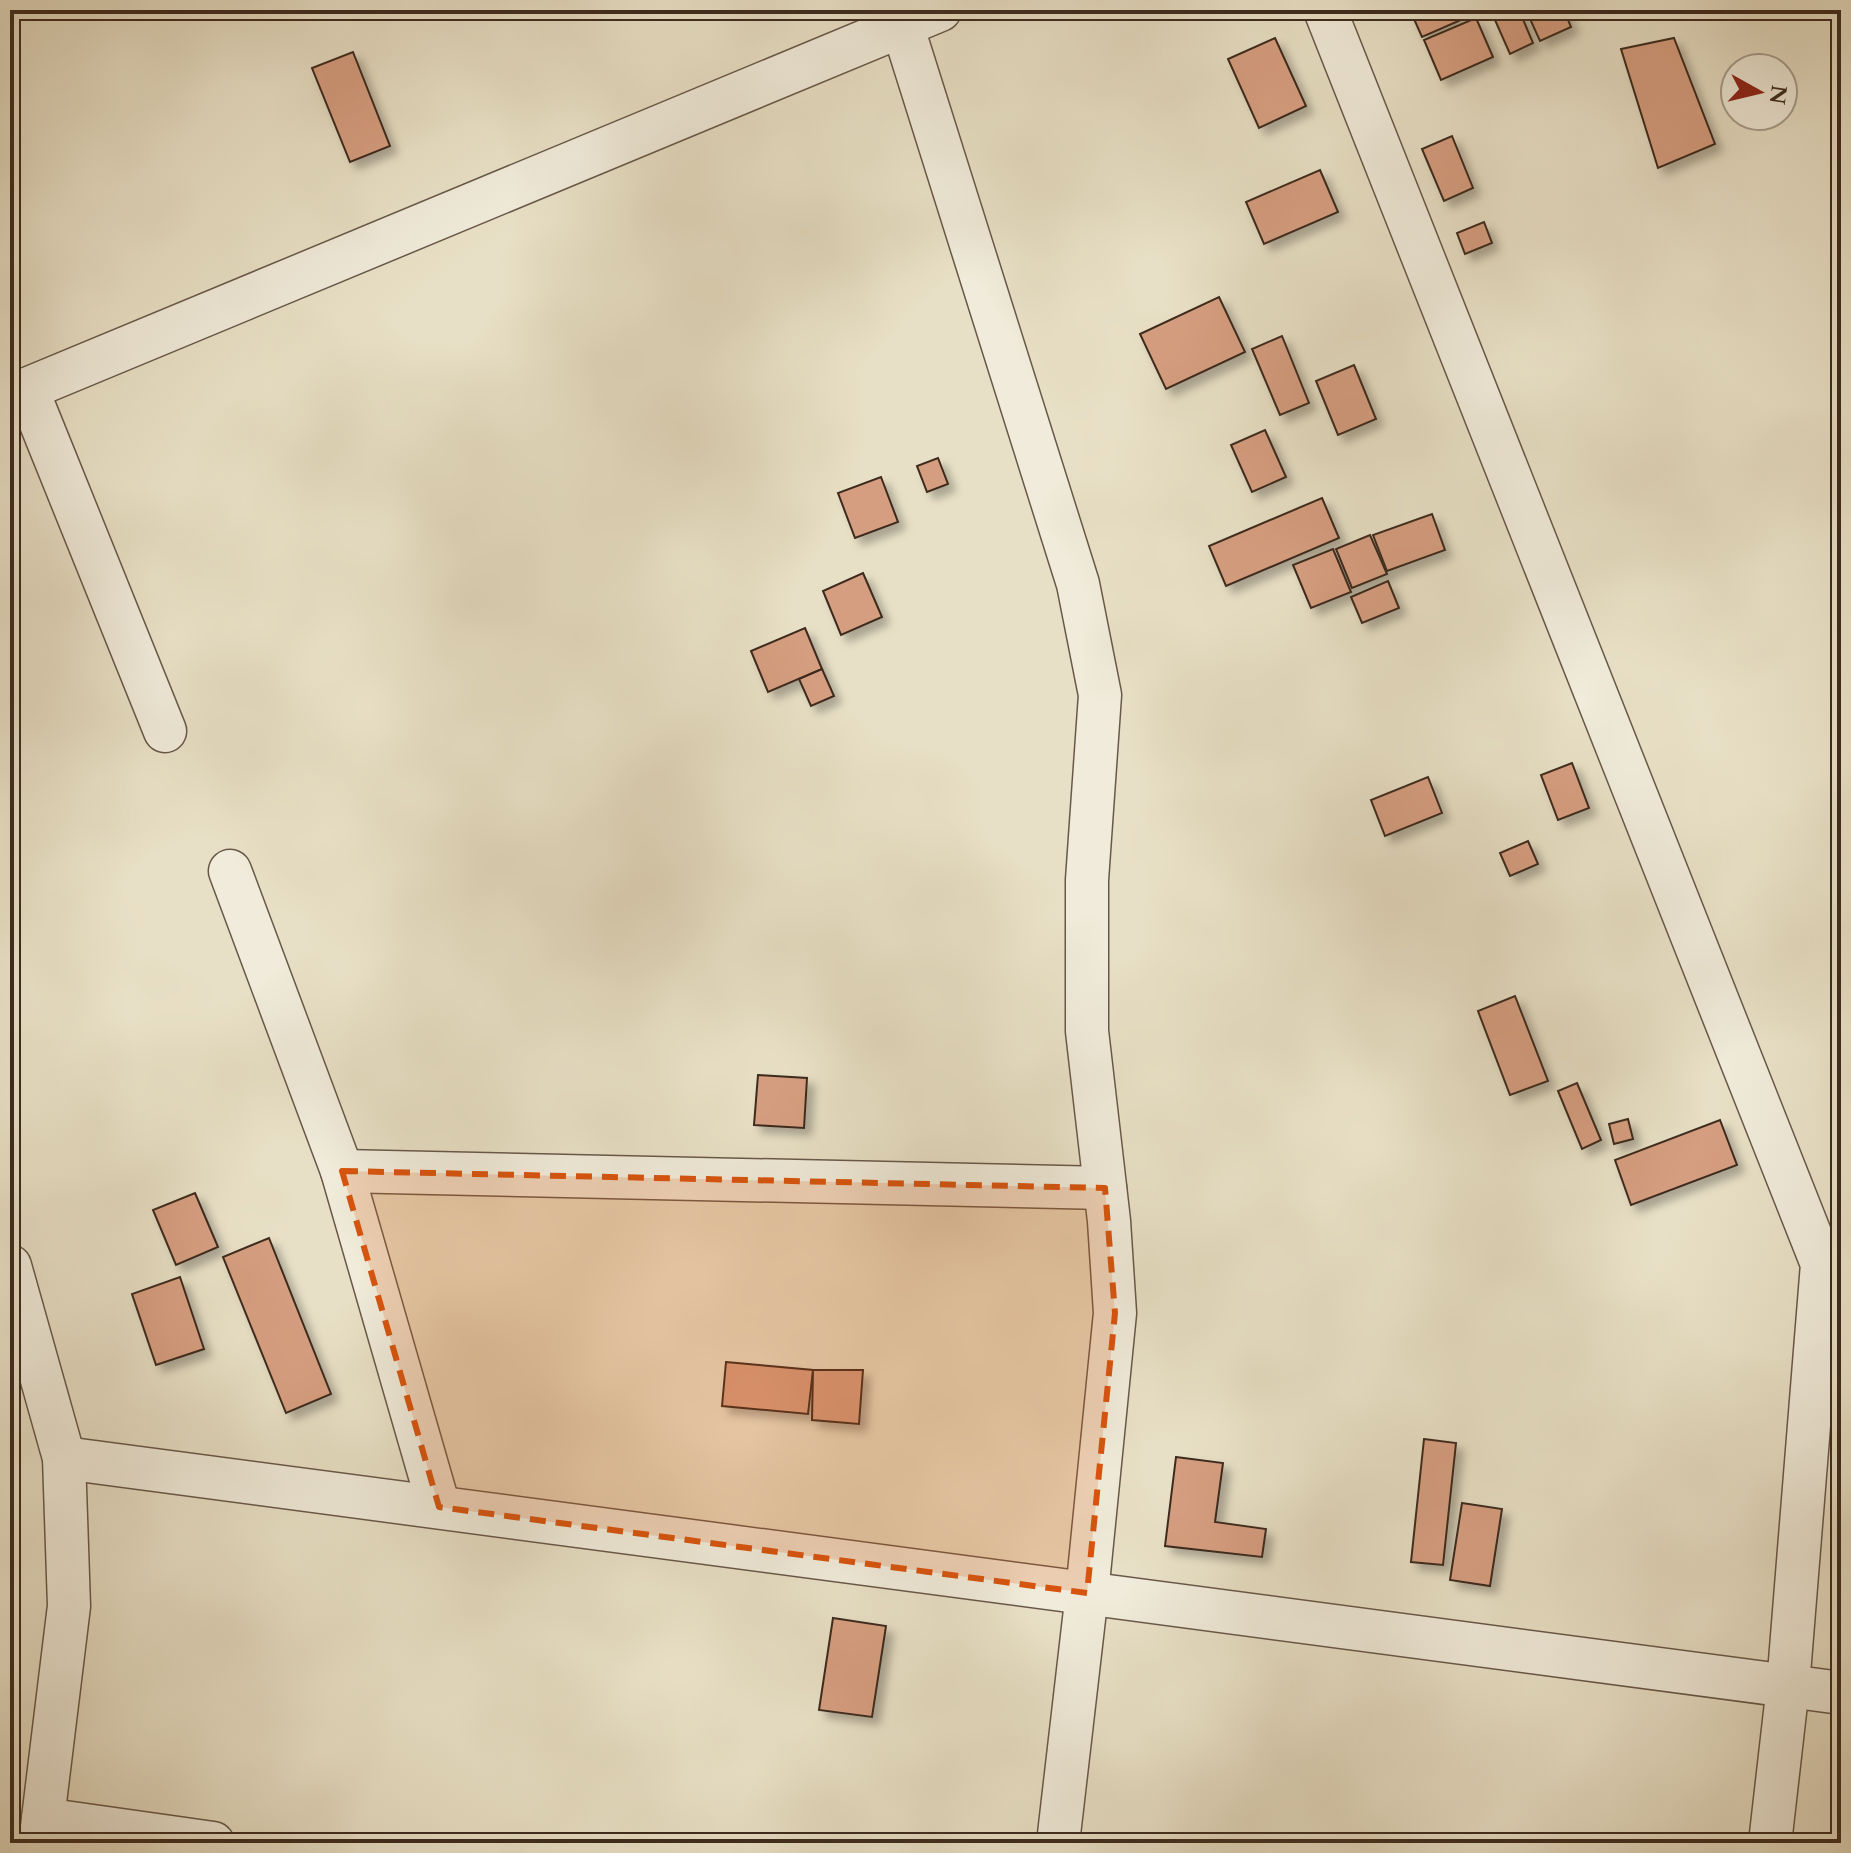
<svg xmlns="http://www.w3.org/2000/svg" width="1851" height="1853" font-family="Cardo,serif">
  <defs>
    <filter id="shadow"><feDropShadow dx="7" dy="7" stdDeviation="4" flood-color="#0004"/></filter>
  </defs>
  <rect width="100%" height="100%" fill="#e8e0c6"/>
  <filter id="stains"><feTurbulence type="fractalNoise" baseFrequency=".0025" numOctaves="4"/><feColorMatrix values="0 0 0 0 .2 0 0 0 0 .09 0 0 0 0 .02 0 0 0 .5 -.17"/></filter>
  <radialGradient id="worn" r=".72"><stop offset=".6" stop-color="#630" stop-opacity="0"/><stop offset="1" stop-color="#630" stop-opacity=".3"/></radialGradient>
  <!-- building -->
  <g fill="#d69e80" stroke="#3d2b1f" stroke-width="2" filter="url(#shadow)">
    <polygon points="1410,10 1467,10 1470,16 1422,37"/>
    <polygon points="1519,10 1533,43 1510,54 1495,20"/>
    <polygon points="1526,10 1564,10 1571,27 1540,41"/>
    <polygon points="1476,18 1493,57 1441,80 1424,40"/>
    <polygon points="1275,38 1306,106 1259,128 1228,59"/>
    <polygon points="1674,38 1715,144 1658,168 1621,49"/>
    <polygon points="353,52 390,146 350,162 312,68"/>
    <polygon points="1452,136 1473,188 1444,201 1422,149"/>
    <polygon points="1320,170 1338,212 1264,244 1246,202"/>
    <polygon points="1484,222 1492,243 1465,254 1457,233"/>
    <polygon points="1219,297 1245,352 1166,389 1140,334"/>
    <polygon points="1282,336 1309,403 1280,415 1252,349"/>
    <polygon points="1354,365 1376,419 1338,435 1316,381"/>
    <polygon points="1265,430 1286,477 1252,492 1231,445"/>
    <polygon points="938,458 948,484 927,492 917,466"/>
    <polygon points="881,477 898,522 855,538 838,493"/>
    <polygon points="1322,498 1339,538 1226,586 1209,546"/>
    <polygon points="1432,514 1445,550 1387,571 1373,535"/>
    <polygon points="1370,535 1387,574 1352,588 1336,549"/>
    <polygon points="1333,549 1351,592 1311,608 1293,565"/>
    <polygon points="863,573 882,617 841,635 823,591"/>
    <polygon points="1388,581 1399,608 1362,623 1351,597"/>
    <polygon points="805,628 822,669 768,692 751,651"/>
    <polygon points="822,669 834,696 811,706 799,679"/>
    <polygon points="1572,763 1589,808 1558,820 1541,775"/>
    <polygon points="1428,777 1442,813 1385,836 1371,800"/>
    <polygon points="1528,841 1538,864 1510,876 1500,853"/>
    <polygon points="1515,996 1548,1081 1510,1095 1478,1011"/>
    <polygon points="758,1075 807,1078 804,1128 754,1125"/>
    <polygon points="1577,1083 1601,1140 1582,1149 1558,1091"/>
    <polygon points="1628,1119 1633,1139 1614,1144 1609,1124"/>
    <polygon points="1720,1120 1737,1165 1631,1205 1615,1160"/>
    <polygon points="195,1193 218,1247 176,1265 153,1210"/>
    <polygon points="269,1238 331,1394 286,1413 223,1257"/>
    <polygon points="180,1277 204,1349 156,1365 132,1294"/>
    <polygon points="726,1362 813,1370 808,1414 722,1406"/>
    <polygon points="813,1370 863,1370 859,1424 812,1420"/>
    <polygon points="1424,1439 1456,1443 1443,1565 1411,1562"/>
    <polygon points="1176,1457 1223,1463 1215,1522 1266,1529 1262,1557 1165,1546"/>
    <polygon points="1462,1503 1502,1509 1490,1586 1450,1580"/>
    <polygon points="833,1618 886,1626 872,1717 819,1710"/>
  </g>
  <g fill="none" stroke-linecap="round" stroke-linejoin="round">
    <!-- minor casing -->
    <g stroke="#685849" stroke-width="45">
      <g id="minor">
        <polyline points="1325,10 1822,1264 1788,1686 1770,1843"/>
        <polyline points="902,25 1078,584 1100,695 1087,880 1087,1031 1109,1221 1115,1313 1087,1593 1058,1843"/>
        <polyline points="27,389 165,731"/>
        <polyline points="10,396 940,10"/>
        <polyline points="230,871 342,1171 439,1507"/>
        <polyline points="342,1171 1105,1188"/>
        <polyline points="10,1266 64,1458 69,1606 40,1843"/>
        <polyline points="64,1458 1841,1693"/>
        <polyline points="43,1819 213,1843"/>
      </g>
    </g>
    <!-- minor -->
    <use href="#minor" stroke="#f0ebda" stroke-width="42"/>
  </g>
  <!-- marked area -->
  <path fill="#d7540e" fill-opacity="0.2" stroke="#d7540e" stroke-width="6" stroke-dasharray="16 10" stroke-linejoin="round" d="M342,1171L1105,1188L1115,1313L1087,1593L439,1507Z"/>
  <!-- margin -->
  <rect width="1851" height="1853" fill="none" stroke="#e8e0c6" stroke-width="40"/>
  <rect x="12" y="12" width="1827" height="1829" fill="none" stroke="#3d2b1f" stroke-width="4"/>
  <rect x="20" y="20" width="1811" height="1813" fill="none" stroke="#3d2b1f" stroke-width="2"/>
  <!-- north arrow -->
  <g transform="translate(1759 92) rotate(98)"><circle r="38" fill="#f0ebda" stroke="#a89e8f" stroke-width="2"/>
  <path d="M0-6L14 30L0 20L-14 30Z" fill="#8f2418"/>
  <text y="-12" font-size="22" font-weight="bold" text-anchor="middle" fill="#3d2b1f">N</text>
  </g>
  <rect width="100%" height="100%" filter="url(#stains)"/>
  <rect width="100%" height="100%" fill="url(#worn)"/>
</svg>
